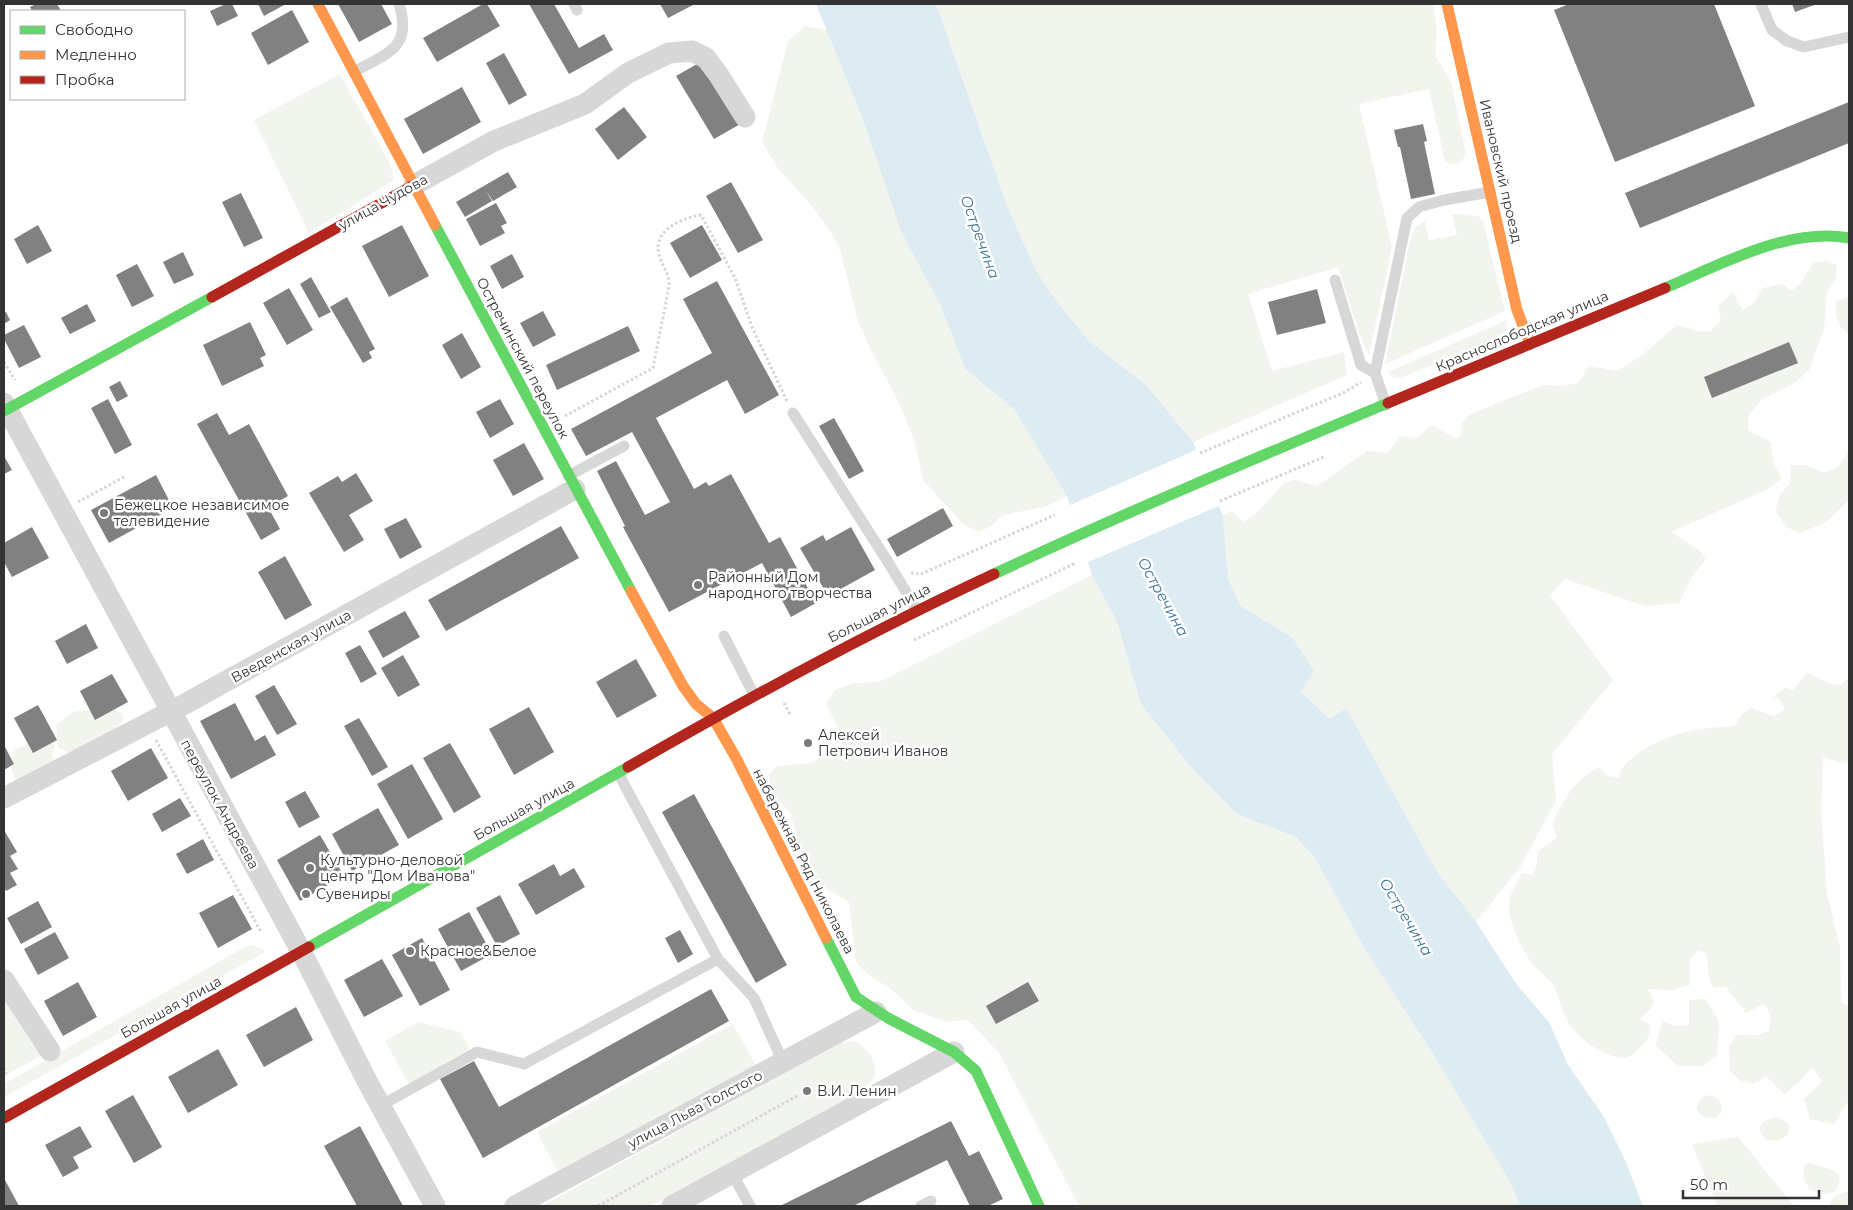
<svg xmlns="http://www.w3.org/2000/svg" width="1853" height="1210" font-family="Montserrat,sans-serif">
  <rect width="100%" height="100%" fill="#fff"/>
  <!-- green -->
  <g fill="#f1f5ed">
    <path d="M936,4H1433L1437,30L1435,55L1451,82L1466,154C1462,163 1454,167 1445,162L1429,89L1359,104L1392,247L1369,356L1359,333L1338,267L1248,294L1272,371L1344,352L1347,375L1193,442L1147,386L1087,339L1057,302L1036,271L1006,203Z"/>
    <polygon points="805,26 827,30 940,304 965,369 1014,409 1067,496 1045,507 1002,515 993,525 979,532 963,524 923,480 914,439 897,399 874,356 858,322 839,245 817,212 777,167 762,142 788,41"/>
    <polygon points="340,74 390,164 394,180 309,233 254,120"/>
    <polygon points="1463,214 1478,216 1483,221 1505,311 1385,364 1410,241 1415,228 1425,221 1429,240 1457,235 1452,215"/>
    <polygon points="1825,261 1837,265 1836,279 1827,292 1824,329 1809,370 1796,382 1763,399 1749,414 1748,430 1771,442 1773,462 1782,479 1766,490 1671,532 1699,550 1706,560 1694,573 1679,603 1645,606 1565,579 1550,595 1613,680 1552,754 1556,801 1520,867 1476,922 1436,870 1346,708 1330,719 1301,692 1314,671 1293,638 1240,607 1228,578 1223,516 1232,511 1243,522 1257,513 1284,483 1295,480 1317,486 1367,451 1387,453 1401,436 1417,438 1432,425 1457,439 1461,435 1462,423 1470,414 1543,385 1562,386 1578,383 1589,366 1617,371 1641,356 1677,325 1701,332 1711,331 1721,320 1718,306 1733,292 1743,310 1754,303 1763,288 1783,284 1791,291 1801,283 1813,263"/>
    <path d="M1849,297V334C1836,327 1835,314 1836,301Z"/>
    <polygon points="1507,320 1506,330 1496,339 1400,378 1392,377 1388,372"/>
    <polygon points="1849,451 1849,500 1825,523 1799,533 1787,527 1775,511 1781,493 1790,484 1791,465 1805,465 1824,473 1838,467"/>
    <polygon points="1092,575 1117,622 1141,704 1190,766 1237,814 1296,837 1315,858 1365,949 1435,1057 1511,1183 1520,1206 1079,1206 999,1053 968,1020 948,1022 913,1010 892,990 869,975 856,963 849,902 815,882 800,847 790,812 770,792 769,775 776,766 813,763 827,751 840,747 843,738 826,703 835,690 854,683 879,682"/>
    <path d="M1807,673C1819,677 1828,685 1841,685L1849,677V763L1839,762L1823,757L1821,811L1827,893L1840,947L1841,1003L1849,1006V1100L1834,1124L1810,1119L1804,1099L1822,1082L1812,1067L1797,1084L1784,1094L1766,1076L1754,1084L1741,1081L1730,1071L1729,1046L1737,1035H1757L1769,1031L1771,1015L1764,1004L1746,1013L1726,987L1714,988C1706,976 1710,966 1705,953L1698,950L1690,959V985L1672,990L1648,989L1654,1001L1651,1009L1640,1019L1651,1025C1650,1035 1647,1042 1639,1048C1636,1051 1632,1056 1627,1057C1609,1061 1580,1040 1570,1025C1562,1013 1559,998 1554,986C1552,981 1540,973 1535,967C1523,953 1504,916 1510,897C1513,889 1518,881 1522,873L1533,875L1537,864V852C1546,844 1549,847 1557,836L1552,824C1564,798 1575,779 1600,767L1607,776L1619,778C1620,768 1628,761 1636,755C1665,733 1699,728 1734,726L1743,713L1751,708L1774,716L1785,710L1780,700L1774,697L1784,688L1793,690Z"/>
    <polygon points="85,710 115,711 122,713 124,719 117,728 77,751 68,752 58,748 56,725 73,712"/>
    <polygon points="33,733 52,736 55,747 52,753 53,764 31,772 29,780 16,780 12,772 13,753 17,748 25,746"/>
    <polygon points="251,945 264,950 263,953 4,1097 4,1084 245,947"/>
    <polygon points="4,991 44,1054 4,1076"/>
    <polygon points="1705,999 1719,1021 1717,1056 1702,1066 1678,1066 1655,1045 1663,1021 1675,1026 1689,1025 1689,1000"/>
    <polygon points="418,1022 460,1032 470,1049 409,1084 385,1041"/>
    <polygon points="733,1024 757,1068 559,1174 537,1132"/>
    <path d="M854,1041C867,1047 882,1065 872,1080C870,1083 866,1086 864,1089L651,1206H542L840,1043Z"/>
    <path d="M1710,1095C1723,1100 1726,1108 1716,1118C1706,1118 1700,1117 1696,1108L1701,1098Z"/>
    <path d="M1777,1117L1788,1123C1793,1138 1779,1142 1766,1140L1759,1129C1763,1120 1768,1119 1777,1117Z"/>
    <polygon points="1738,1137 1794,1206 1714,1206 1716,1203 1692,1144"/>
    <path d="M1811,1163L1834,1171L1838,1175L1840,1181L1835,1192L1825,1194L1810,1190C1805,1182 1800,1173 1806,1164Z"/>
    <path d="M1848,1192H1849V1206H1830C1830,1196 1839,1194 1848,1192Z"/>
  </g>
  <!-- water -->
  <polygon fill="#ddebf3" points="816,4 936,4 1006,203 1036,271 1057,302 1087,339 1147,386 1193,442 1223,516 1228,578 1240,606 1293,638 1314,671 1301,692 1330,719 1346,708 1436,870 1476,922 1517,985 1549,1022 1568,1065 1604,1117 1625,1160 1643,1206 1520,1206 1511,1183 1435,1057 1365,949 1315,858 1296,837 1237,814 1190,766 1141,704 1117,622 1092,575 1067,496 1014,409 965,369 940,304 901,231 864,122"/>
  <!-- pier -->
  <polygon fill="#fff" points="1198,449 1221,505 1086,563 1068,506"/>
  <!-- building -->
  <g fill="#818181">
    <polygon points="36,4 57,4 61,11 32,11 30,7"/>
    <polygon points="226,4 232,4 238,16 217,26 210,11"/>
    <polygon points="258,4 286,4 264,16"/>
    <polygon points="338,4 381,4 392,24 359,42"/>
    <polygon points="483,4 487,4 500,26 437,62 423,38"/>
    <polygon points="529,4 554,4 579,48 604,34 613,50 569,74"/>
    <polygon points="660,4 695,4 668,18"/>
    <polygon points="1569,4 1714,4 1755,106 1615,162 1554,10"/>
    <polygon points="1792,4 1817,4 1795,12"/>
    <polygon points="292,10 309,42 268,65 251,33"/>
    <polygon points="504,53 527,95 509,105 486,63"/>
    <polygon points="704,60 742,123 714,139 676,76"/>
    <polygon points="462,87 481,122 423,154 404,119"/>
    <polygon points="1849,102 1849,143 1640,228 1625,193"/>
    <polygon points="624,107 647,137 618,160 595,129"/>
    <polygon points="1423,124 1427,141 1424,142 1435,194 1411,199 1400,147 1398,147 1394,130"/>
    <polygon points="508,172 517,187 493,201 486,191 492,201 465,217 456,202"/>
    <polygon points="731,182 763,240 738,253 706,196"/>
    <polygon points="241,193 263,238 244,247 222,202"/>
    <polygon points="496,203 507,223 501,226 505,233 480,246 466,219"/>
    <polygon points="38,225 52,251 27,264 14,239"/>
    <polygon points="402,225 429,276 389,297 362,246"/>
    <polygon points="702,225 722,260 690,278 670,243"/>
    <polygon points="183,252 194,275 174,284 163,262"/>
    <polygon points="512,254 524,277 502,289 490,266"/>
    <polygon points="137,264 154,296 132,307 116,275"/>
    <polygon points="311,277 331,312 319,318 300,284"/>
    <polygon points="717,281 779,395 745,414 727,380 656,418 694,489 706,482 709,486 731,474 769,543 780,537 816,603 791,617 762,563 669,612 623,527 625,526 597,471 616,461 645,515 670,502 632,432 586,456 571,429 712,353 683,299"/>
    <polygon points="289,288 313,330 287,345 263,303"/>
    <polygon points="1317,289 1326,323 1277,335 1268,302"/>
    <polygon points="347,297 375,349 369,352 372,358 363,363 330,307"/>
    <polygon points="87,304 96,321 70,334 61,318"/>
    <polygon points="543,311 556,335 533,347 520,323"/>
    <polygon points="6,312 10,320 4,324 4,313"/>
    <polygon points="250,322 266,355 260,358 264,366 222,386 203,345"/>
    <polygon points="24,325 41,357 19,368 4,339 4,335"/>
    <polygon points="628,326 640,351 557,390 546,365"/>
    <polygon points="462,333 481,367 461,379 442,345"/>
    <polygon points="1789,342 1798,363 1712,398 1704,377"/>
    <polygon points="120,381 128,396 117,402 109,387"/>
    <polygon points="108,399 132,445 115,454 91,408"/>
    <polygon points="500,399 514,424 490,438 476,412"/>
    <polygon points="217,413 229,435 249,424 288,496 268,507 280,529 261,540 197,424"/>
    <polygon points="834,418 864,471 849,479 819,426"/>
    <polygon points="524,443 544,479 513,496 493,460"/>
    <polygon points="4,456 12,470 4,474"/>
    <polygon points="356,473 373,501 349,515 364,540 344,552 309,493 338,476 342,482"/>
    <polygon points="156,475 173,508 109,543 91,510"/>
    <polygon points="943,508 953,526 897,557 887,539"/>
    <polygon points="406,518 422,547 400,559 384,529"/>
    <polygon points="561,526 579,558 446,631 428,600"/>
    <polygon points="32,527 49,558 12,577 4,562 4,543"/>
    <polygon points="851,527 875,570 828,596 800,548 823,535 826,541"/>
    <polygon points="285,556 312,605 285,620 258,572"/>
    <polygon points="405,611 420,637 383,658 368,631"/>
    <polygon points="86,624 98,648 67,664 55,641"/>
    <polygon points="360,645 377,674 361,683 345,653"/>
    <polygon points="403,655 420,685 398,697 381,668"/>
    <polygon points="636,659 657,696 617,718 596,682"/>
    <polygon points="112,674 128,702 95,720 80,691"/>
    <polygon points="274,685 297,724 277,735 255,696"/>
    <polygon points="235,703 255,741 265,735 276,755 231,779 200,721"/>
    <polygon points="38,705 57,740 33,753 14,718"/>
    <polygon points="529,707 554,752 514,775 489,729"/>
    <polygon points="359,718 388,767 372,776 344,726"/>
    <polygon points="450,743 481,797 454,813 423,758"/>
    <polygon points="4,745 14,764 4,770"/>
    <polygon points="151,748 168,778 128,801 111,771"/>
    <polygon points="412,764 443,819 408,839 377,784"/>
    <polygon points="305,791 320,817 299,828 285,802"/>
    <polygon points="694,794 787,965 756,983 662,812"/>
    <polygon points="180,798 191,816 162,832 152,814"/>
    <polygon points="378,808 399,845 352,871 332,834"/>
    <polygon points="4,830 17,852 10,856 18,869 10,873 17,885 6,891 4,887"/>
    <polygon points="320,835 344,876 300,901 277,860"/>
    <polygon points="203,839 214,860 187,874 176,854"/>
    <polygon points="554,864 560,876 574,868 585,887 536,915 518,884"/>
    <polygon points="233,895 252,929 218,948 199,913"/>
    <polygon points="500,895 520,934 497,946 476,908"/>
    <polygon points="38,901 52,927 21,944 7,918"/>
    <polygon points="469,912 492,954 461,971 438,929"/>
    <polygon points="680,930 693,954 678,963 665,938"/>
    <polygon points="55,932 69,958 38,975 24,949"/>
    <polygon points="422,938 450,990 420,1006 392,955"/>
    <polygon points="382,959 403,996 364,1017 344,980"/>
    <polygon points="78,982 97,1017 63,1036 44,1001"/>
    <polygon points="1028,982 1039,1001 996,1024 986,1006"/>
    <polygon points="711,989 729,1021 483,1158 440,1079 474,1061 499,1107"/>
    <polygon points="296,1007 313,1040 264,1067 246,1035"/>
    <polygon points="218,1049 238,1085 188,1113 168,1077"/>
    <polygon points="133,1095 162,1147 134,1163 105,1111"/>
    <polygon points="951,1121 969,1156 979,1151 1003,1199 988,1206 970,1206 947,1160 853,1206 783,1206 782,1205"/>
    <polygon points="80,1126 92,1147 73,1157 79,1168 63,1177 45,1145"/>
    <polygon points="360,1126 403,1206 357,1206 324,1146"/>
    <polygon points="4,1178 19,1206 4,1206"/>
  </g>
  <g fill="none" stroke-linecap="round" stroke-linejoin="round">
    <!-- path -->
    <g stroke="#d6d6d6" stroke-width="3" stroke-dasharray="2.5 2.5" stroke-linecap="butt">
      <polyline points="4,362 15,380"/>
      <path d="M565,416L653,368C658,340 665,312 669,284C670,275 661,264 659,255C652,231 681,218 701,215L735,278L752,327L787,401"/>
      <polyline points="1200,453 1345,392 1361,382"/>
      <polyline points="1220,501 1326,456"/>
      <polyline points="78,502 124,477"/>
      <polyline points="911,573 921,574 1055,515"/>
      <polyline points="914,640 1076,563"/>
      <polyline points="784,703 790,714"/>
      <polyline points="156,740 261,932"/>
      <polyline points="4,1068 6,1073 4,1074"/>
      <polyline points="598,1206 797,1096"/>
    </g>
    <!-- lane -->
    <g stroke="#d7d7d7" stroke-width="11">
      <polyline points="574,4 577,10"/>
      <polyline points="1761,4 1772,30 1787,41 1804,47 1849,37"/>
      <path d="M354,72C387,53 413,48 399,4"/>
      <polyline points="1335,280 1361,365 1375,373"/>
      <polyline points="1386,405 1375,373 1407,218 1419,207 1444,200 1490,192"/>
      <polyline points="793,413 888,562 917,610"/>
      <polyline points="568,476 624,446"/>
      <polyline points="724,636 754,695"/>
      <polyline points="618,773 718,959 754,998 783,1062"/>
      <polyline points="380,1106 477,1052 524,1064 718,959"/>
      <polyline points="732,1173 750,1206"/>
      <polyline points="921,1206 931,1201"/>
    </g>
    <!-- street -->
    <g stroke="#d7d7d7" stroke-width="21">
      <polyline points="414,185 494,141 585,104 628,73 669,53 692,51 706,58 718,74 745,117"/>
      <polyline points="4,403 301,951 367,1081 435,1206"/>
      <polyline points="4,798 183,705 575,489"/>
      <polyline points="4,980 50,1051"/>
      <polyline points="515,1206 876,1012"/>
      <polyline points="672,1206 954,1052"/>
    </g>
    <!-- fast -->
    <g stroke="#63d668" stroke-width="11">
      <polyline points="435,225 631,591"/>
      <path d="M1665,288C1720,265 1787,227 1849,238"/>
      <polyline points="4,411 212,297"/>
      <path d="M994,574C1124,513 1256,458 1388,403"/>
      <polyline points="826,938 856,997 888,1018 954,1052 976,1071 1039,1206"/>
      <polyline points="309,947 628,767"/>
    </g>
    <!-- slow -->
    <g stroke="#ff974d" stroke-width="11">
      <polyline points="318,4 435,225"/>
      <polyline points="1447,4 1517,310 1530,344"/>
      <polyline points="631,591 683,686 696,704 713,718 736,758 826,938"/>
    </g>
    <!-- jam -->
    <g stroke="#b3261e" stroke-width="11">
      <polyline points="212,297 414,185"/>
      <polyline points="1388,403 1665,288"/>
      <path d="M628,767C748,698 869,632 994,574"/>
      <polyline points="4,1118 309,947"/>
    </g>
  </g>
  <!-- markers -->
  <g fill="#7a7a7a" stroke="#fff" stroke-width="2">
    <circle cx="104" cy="513" r="5"/>
    <circle cx="698" cy="585" r="5"/>
    <circle cx="808" cy="743" r="5"/>
    <circle cx="310" cy="868" r="5"/>
    <circle cx="306" cy="894" r="5"/>
    <circle cx="410" cy="951" r="5"/>
    <circle cx="807" cy="1091" r="5"/>
  </g>
  <g text-anchor="middle" stroke-width="5" stroke-linejoin="round" paint-order="stroke">
    <!-- street labels -->
    <g font-size="14" fill="#333" stroke="#fff">
      <text transform="translate(1501 171) rotate(77)" y="5">Ивановский проезд</text>
      <text transform="translate(383 202) rotate(-29)" y="5">улица Чудова</text>
      <text transform="translate(1522 331) rotate(-23)" y="5">Краснослободская улица</text>
      <text transform="translate(523 358) rotate(62)" y="5">Остречинский переулок</text>
      <text transform="translate(879 613) rotate(-27)" y="5">Большая улица</text>
      <text transform="translate(291 646) rotate(-29)" y="5">Введенская улица</text>
      <text transform="translate(220 804) rotate(61)" y="5">переулок Андреева</text>
      <text transform="translate(524 809) rotate(-29)" y="5">Большая улица</text>
      <text transform="translate(804 861) rotate(63)" y="5">набережная Ряд Николаева</text>
      <text transform="translate(171 1007) rotate(-29)" y="5">Большая улица</text>
      <text transform="translate(695 1109) rotate(-28)" y="5">улица Льва Толстого</text>
    </g>
    <!-- poi labels -->
    <g font-size="14" fill="#333" stroke="#fff" text-anchor="start">
      <text x="114" y="510">Бежецкое независимое<tspan x="114" dy="16">телевидение</tspan></text>
      <text x="708" y="582">Районный Дом<tspan x="708" dy="16">народного творчества</tspan></text>
      <text x="818" y="740">Алексей<tspan x="818" dy="16">Петрович Иванов</tspan></text>
      <text x="320" y="865">Культурно-деловой<tspan x="320" dy="16">центр "Дом Иванова"</tspan></text>
      <text x="316" y="899">Сувениры</text>
      <text x="420" y="956">Красное&amp;Белое</text>
      <text x="817" y="1096">В.И. Ленин</text>
    </g>
    <!-- water labels -->
    <g font-size="15" font-style="italic" fill="#3f7597" stroke="#fff">
      <text transform="translate(980 237) rotate(70)" y="5">Остречина</text>
      <text transform="translate(1163 597) rotate(61)" y="5">Остречина</text>
      <text transform="translate(1406 917) rotate(59)" y="5">Остречина</text>
    </g>
  </g>
  <!-- border -->
  <rect width="1853" height="1210" fill="none" stroke="#333333" stroke-width="10"/>
  <!-- legend -->
  <rect x="10" y="10" width="175" height="90" fill="#ffffff" stroke="#adadad"/>
  <rect x="20" y="26" width="25" height="8" fill="#63d668" stroke="#adadad"/>
  <text x="55" y="35" font-size="15" fill="#333333">Свободно</text>
  <rect x="20" y="51" width="25" height="8" fill="#ff974d" stroke="#adadad"/>
  <text x="55" y="60" font-size="15" fill="#333333">Медленно</text>
  <rect x="20" y="76" width="25" height="8" fill="#b3261e" stroke="#adadad"/>
  <text x="55" y="85" font-size="15" fill="#333333">Пробка</text>
  <!-- scale -->
  <path d="M1683 1190v8h136v-8" fill="none" stroke="#333333" stroke-width="2.5"/>
  <text x="1690" y="1190" font-size="15" fill="#333333" stroke="#ffffff" stroke-width="4" paint-order="stroke">50 m</text>
</svg>
